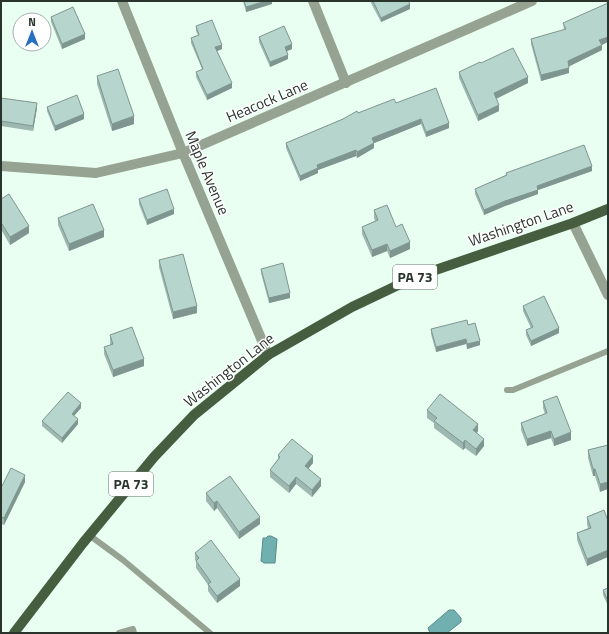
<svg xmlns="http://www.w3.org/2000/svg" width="609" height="634" font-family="'Titillium Web',sans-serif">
  <rect width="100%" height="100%" fill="#e9fff1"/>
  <!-- water -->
  <g fill="#71b0b0" stroke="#5b8b89">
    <polygon points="268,536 271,536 277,539 275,563 264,563 261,561 263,538 266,538"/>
    <polygon points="449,610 454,610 461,618 461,622 447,633 430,633 428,628"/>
  </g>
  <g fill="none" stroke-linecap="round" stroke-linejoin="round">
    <!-- lane -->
    <g stroke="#96a392" stroke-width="6">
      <polyline points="507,390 513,390 608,351"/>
      <polyline points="89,535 123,560 210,633"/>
      <polyline points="119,633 133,629 134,633"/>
    </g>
    <!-- street -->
    <g stroke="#96a392" stroke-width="10">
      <polyline points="122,1 183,153 268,355"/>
      <polyline points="313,1 346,83"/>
      <polyline points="1,166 96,173 183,153 532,1"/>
      <polyline points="573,223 608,295"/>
    </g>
    <!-- primary -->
    <polyline stroke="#465d3f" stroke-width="10" points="14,633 83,543 154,457 194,415 268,355 352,307 415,277 573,223 608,209"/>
  </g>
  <!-- wall -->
  <g fill="#9db8b0">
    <polygon points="243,1 272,1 272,4 246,12"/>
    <polygon points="371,1 408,1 410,9 381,22 371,3"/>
    <polygon points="51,17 85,39 62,49 51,22"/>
    <polygon points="563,23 602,45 602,50 569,66 569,73 541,81 531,44 531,39 564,30"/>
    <polygon points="196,26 222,49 217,51 232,88 207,100 196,77 196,72 202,69 191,43 191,38 198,35 196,31"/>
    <polygon points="259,37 292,49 287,51 288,59 270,67 259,42"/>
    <polygon points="481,63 528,83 496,98 499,111 478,121 459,78 459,72"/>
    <polygon points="97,76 134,124 112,131 97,84"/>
    <polygon points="1,98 37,108 33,131 1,126"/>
    <polygon points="396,103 449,128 426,137 421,124 374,143 374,148 357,158 356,156 318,170 318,173 300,181 286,148 286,143 358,113"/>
    <polygon points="47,107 84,119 55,131 47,111"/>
    <polygon points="592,171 538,190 538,194 505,206 484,215 475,194 475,189 506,175 506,173"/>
    <polygon points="1,199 29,233 10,245 2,231"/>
    <polygon points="139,199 174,214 147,225 139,204"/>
    <polygon points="374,210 396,227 410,249 390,258 387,251 372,257 362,234 362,227 375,221 374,218"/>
    <polygon points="58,218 104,237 69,251 58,225"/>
    <polygon points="159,260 197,313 173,319 159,267"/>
    <polygon points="261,269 290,298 269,303 261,273"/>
    <polygon points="523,306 559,333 531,346 526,335 526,330 531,328 523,311"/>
    <polygon points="468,325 480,345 467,349 466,344 436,352 431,334 431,329"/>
    <polygon points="110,335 144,366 113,377 104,354 104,347 110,345"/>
    <polygon points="543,401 571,440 554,446 551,438 527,446 521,430 521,423 545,414 543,408"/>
    <polygon points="81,408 74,416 78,424 62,443 42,426 42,421"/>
    <polygon points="427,410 478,431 477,433 484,446 476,456 465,448 463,450 434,428 434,423 427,418"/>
    <polygon points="608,445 600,492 595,476 593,476 588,458 588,450"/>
    <polygon points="278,455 313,463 308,468 321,486 312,497 296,484 289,493 270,477 270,470 278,459"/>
    <polygon points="25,482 4,525 1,524 1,485 2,486"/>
    <polygon points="206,493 260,524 239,539 217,508 214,511 206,501"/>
    <polygon points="604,510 587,566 577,540 577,533 588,528 587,524 587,517"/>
    <polygon points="195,553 240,586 217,603 208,591 208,585 196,568 196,561 195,560"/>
    <polygon points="608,588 608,606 603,595 603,590"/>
  </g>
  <!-- shaded-wall -->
  <g fill="#7f9690">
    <polygon points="266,1 272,1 272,4 246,12 246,7"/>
    <polygon points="410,4 410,9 381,22 381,18"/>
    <polygon points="85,34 85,39 62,49 62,44"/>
    <polygon points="608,37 608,42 602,45 602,50 568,67 568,61 599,40"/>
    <polygon points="292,44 292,49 285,52 285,47"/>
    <polygon points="222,45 222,49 215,52 215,47"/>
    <polygon points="288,55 288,59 270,67 270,62"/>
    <polygon points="569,68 569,73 541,81 541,75"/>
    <polygon points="528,77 528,83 494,100 494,93"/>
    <polygon points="232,83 232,88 207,100 207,95"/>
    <polygon points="37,103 37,108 33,131 33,126"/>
    <polygon points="499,105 499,111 478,121 478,115"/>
    <polygon points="84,114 84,119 55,131 55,126"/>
    <polygon points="134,116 134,124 112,131 112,124"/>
    <polygon points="421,119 421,124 372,144 372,138"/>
    <polygon points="449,123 449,128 426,137 426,132"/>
    <polygon points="374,143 374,148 357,158 357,152"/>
    <polygon points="356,150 356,156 318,170 318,173 300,181 300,176 317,165"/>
    <polygon points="592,166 592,171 538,190 538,194 505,206 484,215 484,210 537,186"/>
    <polygon points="174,209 174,214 147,225 147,220"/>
    <polygon points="2,224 2,231 1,232 1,225"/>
    <polygon points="29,226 29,233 10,245 10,237"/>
    <polygon points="104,230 104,237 69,251 69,244"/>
    <polygon points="410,242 410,249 390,258 390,251"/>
    <polygon points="387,244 387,251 372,257 372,250"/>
    <polygon points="290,293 290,298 269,303 269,298"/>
    <polygon points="197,306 197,313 173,319 173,312"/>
    <polygon points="559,328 559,333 531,346 531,341"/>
    <polygon points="466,339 466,344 436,352 436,347"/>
    <polygon points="480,341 480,345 467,349 467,344"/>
    <polygon points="144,359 144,366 113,377 113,370"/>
    <polygon points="81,403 81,408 72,418 72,414"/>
    <polygon points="78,419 78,424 62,443 62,438"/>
    <polygon points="478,424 478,431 473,438 473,430"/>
    <polygon points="551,431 551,438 527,446 527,439"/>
    <polygon points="571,432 571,440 554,446 554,439"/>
    <polygon points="484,439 484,446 476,456 476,449"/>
    <polygon points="465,440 465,448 463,450 463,443"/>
    <polygon points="313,456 313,463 305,473 305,466"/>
    <rect x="593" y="469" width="2" height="7"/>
    <polygon points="25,475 25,482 4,525 4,518"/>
    <polygon points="296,477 296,484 289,493 289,486"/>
    <polygon points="321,479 321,486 312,497 312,490"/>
    <polygon points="608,482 608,489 600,492 600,484"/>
    <polygon points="217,501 217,508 214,511 214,503"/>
    <polygon points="260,517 260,524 239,539 239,532"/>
    <polygon points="608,550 608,557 587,566 587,559"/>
    <polygon points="240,579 240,586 217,603 217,596"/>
  </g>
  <!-- building -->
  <g fill="#b6d6cd" stroke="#7f9690">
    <polygon points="244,1 266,1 246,7"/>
    <polygon points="373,1 408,1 410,4 381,18"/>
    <polygon points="608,3 608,37 599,40 602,45 568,61 569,68 541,75 531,39 566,29 563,23"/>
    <polygon points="73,7 85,34 62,44 51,17"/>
    <polygon points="212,20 222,45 215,47 232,83 207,95 196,72 203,69 191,38 199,35 196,26"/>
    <polygon points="284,26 292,44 285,47 288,55 270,62 259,37"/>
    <polygon points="513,48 528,77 494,93 499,105 478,115 459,72 480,62 481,63"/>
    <polygon points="118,69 134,116 112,124 97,76"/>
    <polygon points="436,88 449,123 426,132 421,119 372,138 374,143 357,152 356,150 317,165 318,168 300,176 286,143 343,119 357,111 358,113 394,99 396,103"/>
    <polygon points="77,95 84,114 55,126 47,107"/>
    <polygon points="1,98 37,103 33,126 1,121"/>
    <polygon points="584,145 592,166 537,186 538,190 505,201 484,210 475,189 507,175 506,173"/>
    <polygon points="167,189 174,209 147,220 139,199"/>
    <polygon points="9,194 29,226 10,237 2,224 1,225 1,199"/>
    <polygon points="93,204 104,230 69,244 58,218"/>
    <polygon points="387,205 396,227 402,224 410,242 390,251 387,244 372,250 362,227 378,220 374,210"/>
    <polygon points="183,254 197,306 173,312 159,260"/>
    <polygon points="283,263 290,293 269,298 261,269"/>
    <polygon points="544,296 559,328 531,341 526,330 533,327 523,306"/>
    <polygon points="467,320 468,325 475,323 480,341 467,344 466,339 436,347 431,329"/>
    <polygon points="132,327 144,359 113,370 104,347 113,344 110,335"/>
    <polygon points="68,392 81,403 72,414 78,419 62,438 42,421"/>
    <polygon points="440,394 478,424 473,430 484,439 476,449 465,440 463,443 434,421 437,418 427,410"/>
    <polygon points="557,396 571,432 554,439 551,431 527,439 521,423 547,413 543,401"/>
    <polygon points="292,439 313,456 305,466 321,479 312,490 296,477 289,486 270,470 280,457 278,455"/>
    <polygon points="608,445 608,482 600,484 595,469 593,469 588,450"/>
    <polygon points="11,468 25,475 4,518 1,517 1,485 2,486"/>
    <polygon points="230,476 260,517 239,532 217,501 214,503 206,493"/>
    <polygon points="604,510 608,521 608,550 587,559 577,533 591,528 587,517"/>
    <polygon points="211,540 240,579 217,596 208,584 211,582 196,561 199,558 195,553"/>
    <polygon points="608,588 608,601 603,590"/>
  </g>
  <g text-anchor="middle" stroke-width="3" stroke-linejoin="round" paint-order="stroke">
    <!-- shield labels -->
    <g fill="#fff" stroke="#69716c" stroke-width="1">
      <rect x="393" y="265" width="44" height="24" rx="3"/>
      <rect x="109" y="472" width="44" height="24" rx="3"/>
    </g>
    <g font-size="14" font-weight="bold" fill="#29342d">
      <text x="415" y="282">PA 73</text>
      <text x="131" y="489">PA 73</text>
    </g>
    <!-- street labels -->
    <g font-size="15" fill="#29342d" stroke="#fff">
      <text transform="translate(267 101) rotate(-23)" y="5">Heacock Lane</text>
      <text transform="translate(207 173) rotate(67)" y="5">Maple Avenue</text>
      <text transform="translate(521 224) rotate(-19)" y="5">Washington Lane</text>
      <text transform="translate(229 370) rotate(-38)" y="5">Washington Lane</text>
    </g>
  </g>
  <!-- border -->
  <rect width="609" height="634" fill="none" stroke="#29342d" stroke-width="4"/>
  <!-- north arrow -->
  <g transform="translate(32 32)"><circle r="19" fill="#ffffff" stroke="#a9aeab"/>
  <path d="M0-3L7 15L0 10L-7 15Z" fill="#286fc0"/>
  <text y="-6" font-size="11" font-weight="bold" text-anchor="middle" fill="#29342d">N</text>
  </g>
</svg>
